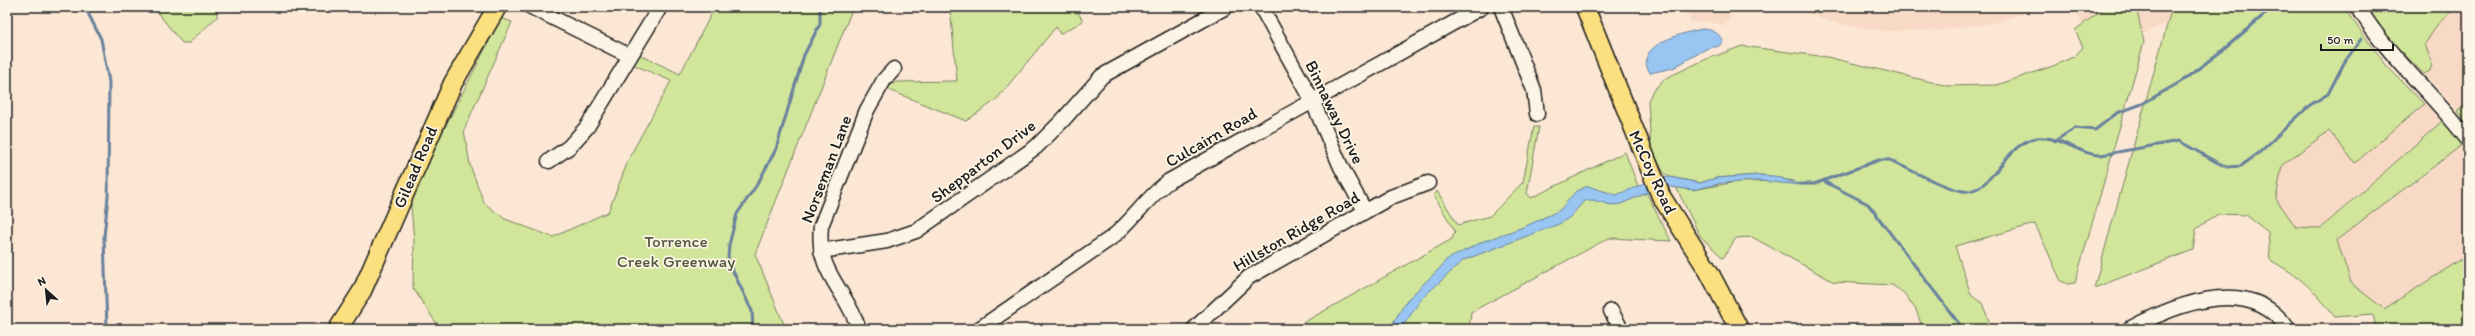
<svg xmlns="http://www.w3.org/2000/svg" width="2475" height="336" font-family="Itim,sans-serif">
  <rect width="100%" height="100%" fill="#fce7d4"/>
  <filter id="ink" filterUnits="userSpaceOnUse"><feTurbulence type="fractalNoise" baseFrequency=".025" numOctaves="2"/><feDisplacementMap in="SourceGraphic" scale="8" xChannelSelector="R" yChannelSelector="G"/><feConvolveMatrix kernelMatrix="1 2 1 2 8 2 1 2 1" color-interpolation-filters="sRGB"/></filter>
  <g filter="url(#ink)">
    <!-- built -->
    <g fill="#f8d9c5">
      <polygon points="1684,7 1736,7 1725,26 1710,22 1691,22"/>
      <polygon points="1792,7 2045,7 1993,23 1938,30 1887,31 1835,23"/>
      <polygon points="2074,7 2199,7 2098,56"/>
      <polygon points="2456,7 2468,7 2468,102 2458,111 2424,74 2430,71 2432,64 2425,44 2431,33"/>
      <polygon points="2424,104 2449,115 2321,228 2296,227 2276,199 2282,165 2329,130 2355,162"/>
      <polygon points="2468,140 2468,255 2384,309 2351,284 2337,239 2382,203 2424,176"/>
    </g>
    <!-- green -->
    <g fill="#d1e69b" stroke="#76815c">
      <polygon points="153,7 214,7 217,11 217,17 189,43 182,43"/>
      <polygon points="715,7 853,7 755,254 786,329 440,329 413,288 414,241 410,195 501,18 512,22 464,130 470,165 484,203 505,219 553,237 608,212 630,156 671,81 632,64 638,54 680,74"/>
      <polygon points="950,7 1075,7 1083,21 1060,34 1056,27 996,100 966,121 884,88 897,82 957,81"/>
      <polygon points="2106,7 2136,7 2144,42 2075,283 2068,284 2061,281 2035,224 1955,246 1971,295 1982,303 1992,329 1923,329 1916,310 1904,293 1892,285 1834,282 1752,237 1736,238 1723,258 1700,236 1676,187 1693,190 1736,182 1793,181 1759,175 1716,178 1700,183 1670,177 1664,173 1651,149 1648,101 1652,92 1664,79 1702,61 1742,46 1827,57 1948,86 1997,85 2053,66 2075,56 2083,47 2075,30"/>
      <path d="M2172,7H2343L2386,65L2424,104L2355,163L2329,131L2282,165L2276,199L2296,227L2321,228L2449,115L2468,140C2425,175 2380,205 2337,240L2351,283L2384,309L2468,255V329H2376L2373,314L2335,317C2314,290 2301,277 2270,260L2268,232L2246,215L2218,214L2196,229L2193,250L2094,288Z"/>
      <polygon points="2367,7 2456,7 2437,25 2425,44 2432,64 2430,71 2424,74 2388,38"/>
      <polygon points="2468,102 2468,125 2458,111"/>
      <polygon points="1534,127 1539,127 1527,193 1531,198 1625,152 1641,194 1646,192 1671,241 1609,238 1471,312 1469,329 1292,329 1452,239 1455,231 1434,196 1437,191 1458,225 1490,216 1523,182"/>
    </g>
    <!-- water -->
    <g fill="#99c5f3" stroke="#67819d">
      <path d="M1702,29C1711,29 1718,32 1723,41L1719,46L1706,49L1673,68L1650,73C1632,45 1683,33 1702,29Z"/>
      <polygon points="1759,175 1774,176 1802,185 1760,181 1722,183 1693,190 1663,186 1621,204 1611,205 1593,200 1584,201 1570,217 1559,224 1464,260 1422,298 1401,329 1389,329 1408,299 1441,267 1446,260 1484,241 1526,226 1560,210 1576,191 1588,186 1616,195 1659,178 1670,177 1700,183 1716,178"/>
    </g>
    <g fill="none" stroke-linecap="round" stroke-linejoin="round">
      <!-- stream -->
      <g stroke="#67819d" stroke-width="3">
        <polyline points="85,7 101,39 109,82 108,196 104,237 107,329"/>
        <polyline points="2391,9 2392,7"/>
        <polyline points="2055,141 2075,128 2095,130 2117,113 2142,104 2182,81 2223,50 2273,7"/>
        <polyline points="1823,181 1868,204 1963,329"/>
        <path d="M1799,184H1814L1879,160H1890C1909,169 1943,188 1963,191C1992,195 2005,142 2037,138C2060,135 2079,155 2101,155L2179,141L2218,163L2227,167L2241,166L2259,153L2310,105L2328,94L2344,63L2361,39"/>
        <polyline points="753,329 752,311 731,267 728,257 729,245 737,214 758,183 776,149 804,55 820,24 820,7"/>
      </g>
      <!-- minor casing -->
      <g stroke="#1c1c1c" stroke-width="17">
        <g id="minor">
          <polyline points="531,7 630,56"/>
          <polyline points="1261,7 1312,100 1341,167 1365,211"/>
          <polyline points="1501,7 1534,90 1537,114"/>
          <path d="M2358,7C2388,57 2434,94 2468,140"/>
          <polyline points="549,161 569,147 587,127 660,7"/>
          <polyline points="821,251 887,241 916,231 1036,147 1062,121 1102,76 1226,7"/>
          <polyline points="1611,311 1621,329"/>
          <path d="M859,329C846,288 816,274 821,226L867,110L884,80L894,69"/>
          <path d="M979,329L1111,238C1133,221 1147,197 1169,181L1482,7"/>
          <polyline points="1194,329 1249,277 1391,197 1428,183"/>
          <path d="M2129,329C2176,304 2251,274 2288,329"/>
        </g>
      </g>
      <!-- major casing -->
      <g stroke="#1c1c1c" stroke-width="21">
        <g id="major">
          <polyline points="1585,7 1661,196 1709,272 1739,329"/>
          <polyline points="338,329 362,291 453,83 497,7"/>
        </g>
      </g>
      <!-- minor -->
      <use href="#minor" stroke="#fcf5e5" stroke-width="14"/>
      <!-- major -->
      <use href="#major" stroke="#fce080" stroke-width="18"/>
    </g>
  </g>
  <g text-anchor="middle" stroke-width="3.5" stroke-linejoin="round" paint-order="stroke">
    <!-- street labels -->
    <g font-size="17" fill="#1c1c1c" stroke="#fcf5e5">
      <text transform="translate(1335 112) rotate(64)" y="6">Binnaway Drive</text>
      <text transform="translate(1211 137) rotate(-30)" y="6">Culcairn Road</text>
      <text transform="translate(983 161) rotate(-37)" y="6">Shepparton Drive</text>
      <text transform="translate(415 167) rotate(-67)" y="6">Gilead Road</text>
      <text transform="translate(826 169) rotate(-69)" y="6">Norseman Lane</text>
      <text transform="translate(1653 172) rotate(65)" y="6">McCoy Road</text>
      <text transform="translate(1296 231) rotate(-30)" y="6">Hillston Ridge Road</text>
    </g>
    <!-- park labels -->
    <g font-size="17" fill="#525942" stroke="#fcf5e5">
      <text x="676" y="247">Torrence<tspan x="676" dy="20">Creek Greenway</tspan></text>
    </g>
  </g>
  <!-- margin -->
  <rect width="2475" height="336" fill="none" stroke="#fcf5e5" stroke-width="24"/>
  <rect x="12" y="12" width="2451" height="312" fill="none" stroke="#1c1c1c" stroke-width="1.5" filter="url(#ink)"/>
  <!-- north arrow -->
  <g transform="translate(46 290) rotate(333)" stroke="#fcf5e5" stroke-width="3" paint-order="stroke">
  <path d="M0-3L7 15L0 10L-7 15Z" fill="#1c1c1c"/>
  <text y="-6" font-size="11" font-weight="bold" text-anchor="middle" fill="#1c1c1c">N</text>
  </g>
  <!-- scale -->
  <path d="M2321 44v6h72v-6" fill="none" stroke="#1c1c1c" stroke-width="2"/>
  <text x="2327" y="44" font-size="12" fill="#1c1c1c" stroke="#fcf5e5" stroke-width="3" paint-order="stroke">50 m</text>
</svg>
